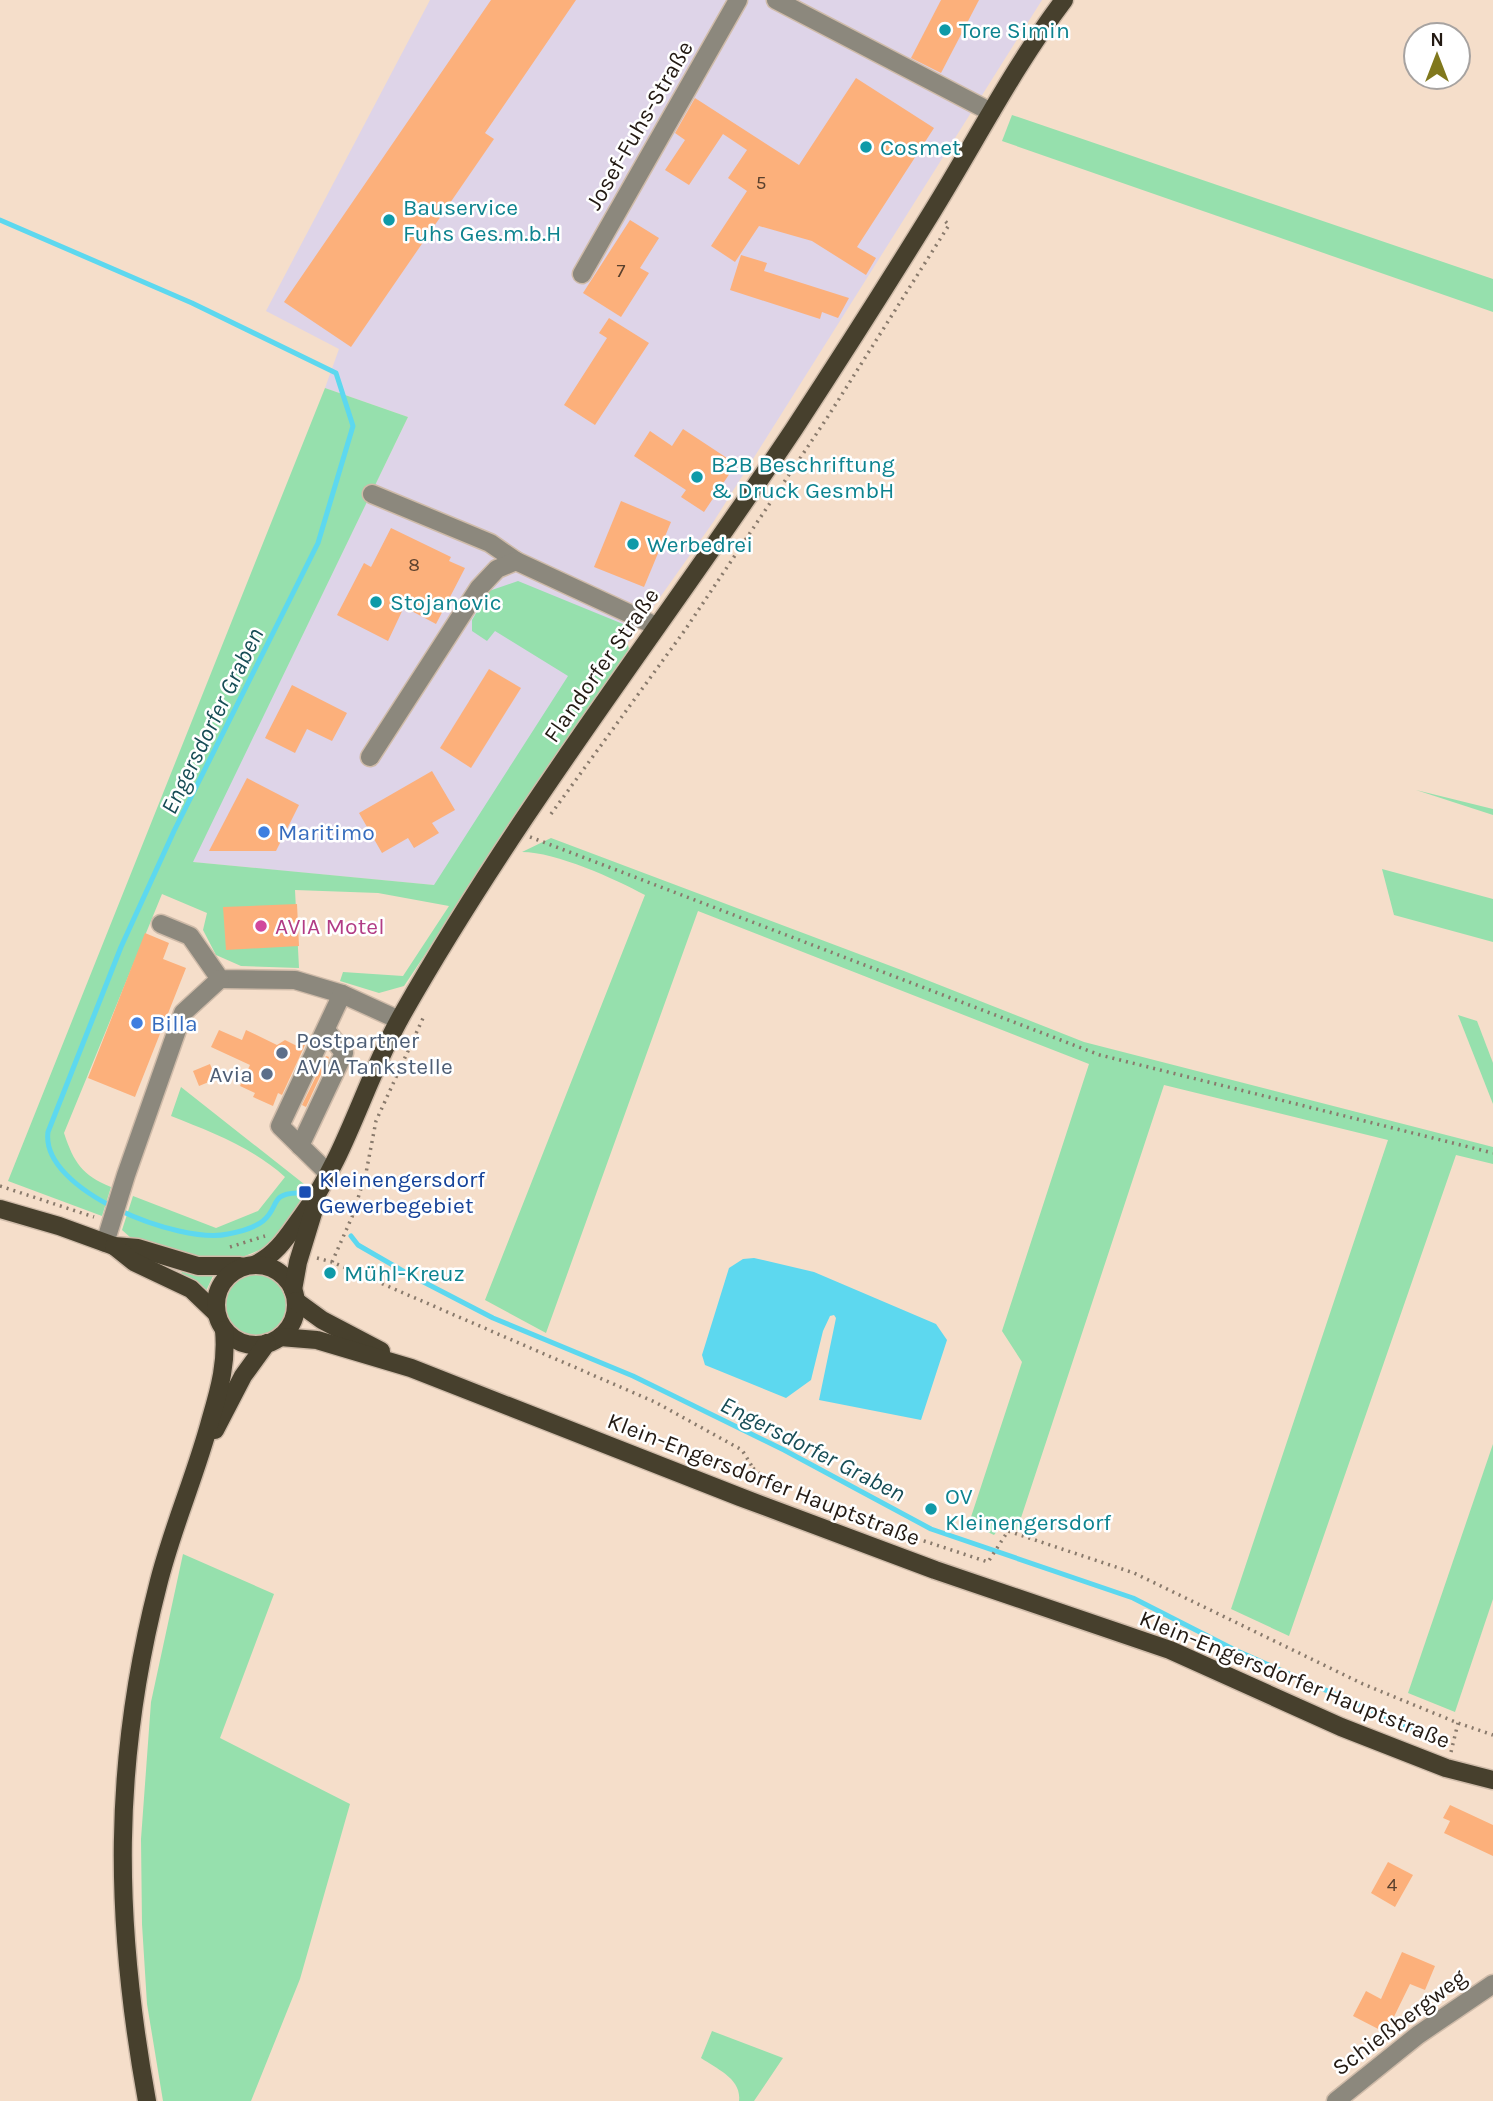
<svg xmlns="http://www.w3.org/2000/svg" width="1493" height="2101" font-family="Karla,sans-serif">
  <rect width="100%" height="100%" fill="#f5deca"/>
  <!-- industrial -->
  <polygon fill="#ded4e8" points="430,0 1042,0 714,521 455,887 192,862 408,417 325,388 339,349 266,311"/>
  <!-- green -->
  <g fill="#96e0ad">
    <polygon points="1012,115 1493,279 1493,312 1002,141"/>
    <path d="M325,388L408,417L193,862L434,885L568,676L495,631L487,641L472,631V620L489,591L518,581L623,624L629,649L404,986L379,993L340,981L343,972L403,976L449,906L378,893L295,890L299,968L241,966L216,955L203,930L207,913L162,894L64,1133C74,1163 82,1175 111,1187L102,1216L8,1181Z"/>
    <polygon points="1416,790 1493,809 1493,815"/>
    <path d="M551,838L904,971L1084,1042L1493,1147V1164L1456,1155L1289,1636L1231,1609L1388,1140L1164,1085L1017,1530L1000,1527L994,1535L969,1523L1022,1362L1002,1331L1089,1064L698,911L546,1333L485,1300L645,895C615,879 556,852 522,852Z"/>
    <polygon points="1382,869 1493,899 1493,942 1394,915"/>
    <polygon points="1458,1015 1477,1021 1493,1063 1493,1104"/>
    <path d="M181,1087L304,1184L297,1213L274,1244L240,1258L215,1260L160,1250L131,1238L122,1230L133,1196L216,1228L258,1211L285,1177C252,1147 211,1132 171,1116Z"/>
    <polygon points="181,1270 213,1276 206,1291 182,1274"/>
    <circle cx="256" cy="1305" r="31"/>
    <polygon points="1493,1444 1493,1599 1455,1712 1408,1693"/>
    <polygon points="183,1554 274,1594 220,1738 350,1804 300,1979 251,2101 163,2101 147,2004 142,1924 141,1839 151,1702"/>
    <path d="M712,2031L783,2058L754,2101H739C742,2079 717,2069 701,2058Z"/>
  </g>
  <!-- water -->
  <polygon fill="#5dd8ef" points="754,1258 814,1272 936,1324 947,1340 921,1420 819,1400 836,1318 834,1315 830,1316 823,1331 811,1380 786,1398 705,1365 702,1355 729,1268 743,1259"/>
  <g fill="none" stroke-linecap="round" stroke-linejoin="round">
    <!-- stream -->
    <g stroke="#5dd8ef" stroke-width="5">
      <path d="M0,220L192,303L336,373L353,426L318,543L174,831L121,947L48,1132C40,1191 181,1245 228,1234C239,1232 254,1228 263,1221C280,1207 269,1194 297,1193"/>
      <polyline points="351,1236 358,1245 410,1275 493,1318 633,1376 784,1450 931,1529 1133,1598 1235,1650 1427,1735"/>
    </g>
  </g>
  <!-- building -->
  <g fill="#fcb07b">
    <polygon points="491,0 576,0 485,133 494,139 351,347 284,302"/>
    <polygon points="941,0 979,0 941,73 911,58"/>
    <polygon points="856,78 934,128 857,247 876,258 866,275 812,241 759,226 735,262 711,246 747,191 728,178 747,150 723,134 689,185 665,170 685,140 675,133 695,98 799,165"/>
    <polygon points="630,220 659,238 640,268 649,273 621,317 583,293"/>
    <polygon points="741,255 767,263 764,271 849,298 838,318 822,312 820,319 730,290"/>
    <polygon points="609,318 649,343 595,425 564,405 607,338 599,333"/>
    <polygon points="683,429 736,464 704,512 681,497 686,490 634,456 650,431 672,446"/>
    <polygon points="621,501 671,522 644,587 594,567"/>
    <polygon points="391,528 451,557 449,561 465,568 436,624 404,607 388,641 337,615 364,563 371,567"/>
    <polygon points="489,669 521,688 471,768 440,748"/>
    <polygon points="292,685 347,713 332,741 307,729 295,753 265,738"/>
    <polygon points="432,771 455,810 432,823 439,833 414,848 408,838 382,853 359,813"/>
    <polygon points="247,778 299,805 276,851 209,851"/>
    <polygon points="297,904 299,946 226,950 223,907"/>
    <polygon points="145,933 169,943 163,959 186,968 135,1097 88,1078"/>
    <polygon points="219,1030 242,1040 246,1030 277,1045 285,1040 301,1048 303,1044 305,1045 282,1095 278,1093 273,1106 253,1097 255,1093 240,1086 250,1065 211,1047"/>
    <polygon points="326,1056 329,1057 306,1107 302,1105"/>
    <polygon points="210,1064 216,1079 199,1086 193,1071"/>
    <polygon points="1450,1805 1493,1825 1493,1856 1444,1833 1450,1821 1443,1818"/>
    <polygon points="1388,1862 1413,1875 1395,1907 1371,1893"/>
    <polygon points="1402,1952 1435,1966 1425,1990 1410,1984 1386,2033 1353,2016 1366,1991 1381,1999"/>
  </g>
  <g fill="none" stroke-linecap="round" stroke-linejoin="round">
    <!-- minor casing -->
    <g stroke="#cfbba9" stroke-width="21">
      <g id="minor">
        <polyline points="776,0 991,112"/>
        <polyline points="582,274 738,0"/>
        <polyline points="372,494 490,543 516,561"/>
        <polyline points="370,757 479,588 497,569 516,561 656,626"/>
        <polyline points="161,924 190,936 220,979 295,980 342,994 399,1020"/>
        <polyline points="300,1146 344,1053 326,1030"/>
        <polyline points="329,1174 280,1126 342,994"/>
        <polyline points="105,1243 126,1175 183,1013 220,979"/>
        <polyline points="1336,2101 1418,2035 1493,1984"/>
      </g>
    </g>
    <!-- major casing -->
    <g stroke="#cfbba9" stroke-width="21">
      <g id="major">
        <polyline points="0,1209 59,1226 114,1246 138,1248 198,1266 240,1266"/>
        <polyline points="114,1246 134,1262 191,1289 215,1312"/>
        <path d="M256,1264C278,1253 288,1235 302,1216C347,1156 365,1079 403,1013C519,809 664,624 794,429C841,357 887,285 932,212C976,141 1014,66 1064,0"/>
        <circle cx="256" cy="1305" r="40"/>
        <polyline points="293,1290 298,1262 316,1203"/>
        <polyline points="296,1301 322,1320 381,1351"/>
        <polyline points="280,1337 317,1340 411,1368 740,1497 935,1570 1170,1650 1341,1727 1446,1768 1493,1780"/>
        <polyline points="215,1430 243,1376 267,1343"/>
        <path d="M147,2101C114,1920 112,1764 158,1585C172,1528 196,1475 211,1418C220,1388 227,1361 224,1330"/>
      </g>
    </g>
    <!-- path -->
    <g stroke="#897a6c" stroke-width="3.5" stroke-dasharray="2 5" stroke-linecap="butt">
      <polyline points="551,814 685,630 827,418 949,225 945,221"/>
      <polyline points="530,837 1100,1055 1493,1153"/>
      <polyline points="0,1186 94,1217"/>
      <polyline points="230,1247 265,1236"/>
      <polyline points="317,1258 332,1262 655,1402 742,1450 753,1468 746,1482"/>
      <polyline points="332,1262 352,1217 366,1173 376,1121 424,1016"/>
      <polyline points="753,1468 783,1494"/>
      <polyline points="824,1508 988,1562 1008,1531 1134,1573 1363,1684 1458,1723 1493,1735"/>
      <polyline points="1451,1752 1458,1723"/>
    </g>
    <!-- minor -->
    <use href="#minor" stroke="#8c887d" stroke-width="18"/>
    <!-- major -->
    <use href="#major" stroke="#47402d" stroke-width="18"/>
  </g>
  <!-- markers -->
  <g fill="#0f9aa8" stroke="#fff" stroke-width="2.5">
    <circle cx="945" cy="30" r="7"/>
    <circle cx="866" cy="147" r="7"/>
    <circle cx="389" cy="220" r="7"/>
    <circle cx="697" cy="477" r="7"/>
    <circle cx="633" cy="544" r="7"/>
    <circle cx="376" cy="602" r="7"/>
    <circle cx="330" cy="1273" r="7"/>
    <circle cx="931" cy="1509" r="7"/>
  </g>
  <g fill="#3f7fe0" stroke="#fff" stroke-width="2.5">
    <circle cx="264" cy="832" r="7"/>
    <circle cx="137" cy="1023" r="7"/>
  </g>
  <circle fill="#d1479c" stroke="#fff" stroke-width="2.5" cx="261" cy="926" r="7"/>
  <g fill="#5c6f8a" stroke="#fff" stroke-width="2.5">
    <circle cx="282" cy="1053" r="7"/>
    <circle cx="267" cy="1074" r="7"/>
  </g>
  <rect fill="#1a4fb4" stroke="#fff" stroke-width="2.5" x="298" y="1185" width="14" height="14" rx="3.5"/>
  <g text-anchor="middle" stroke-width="5" stroke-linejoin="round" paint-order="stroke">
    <!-- number labels -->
    <g font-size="19" fill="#59402d">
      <text x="761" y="189">5</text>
      <text x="621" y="277">7</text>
      <text x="414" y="571">8</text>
      <text x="1392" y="1891">4</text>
    </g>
    <!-- culture labels -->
    <g font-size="23" fill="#0d838f" stroke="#fff" text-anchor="start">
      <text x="959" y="38">Tore Simin</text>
      <text x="880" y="155">Cosmet</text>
      <text x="403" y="215">Bauservice<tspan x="403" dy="26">Fuhs Ges.m.b.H</tspan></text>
      <text x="711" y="472">B2B Beschriftung<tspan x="711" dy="26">&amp; Druck GesmbH</tspan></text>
      <text x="647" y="552">Werbedrei</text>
      <text x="390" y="610">Stojanovic</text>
      <text x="344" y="1281">Mühl-Kreuz</text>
      <text x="945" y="1504">OV<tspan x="945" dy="26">Kleinengersdorf</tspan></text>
    </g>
    <!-- street labels -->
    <g font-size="23" fill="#231a13" stroke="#fff">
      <text transform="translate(639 125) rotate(-60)" y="8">Josef-Fuhs-Straße</text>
      <text transform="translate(601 665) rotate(-55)" y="8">Flandorfer Straße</text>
      <text transform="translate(764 1479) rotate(21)" y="8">Klein-Engersdorfer Hauptstraße</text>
      <text transform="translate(1295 1679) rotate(22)" y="8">Klein-Engersdorfer Hauptstraße</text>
      <text transform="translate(1399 2022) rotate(-37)" y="8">Schießbergweg</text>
    </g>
    <!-- shop labels -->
    <g font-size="23" fill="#366cbe" stroke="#fff" text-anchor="start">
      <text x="278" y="840">Maritimo</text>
      <text x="151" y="1031">Billa</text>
    </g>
    <!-- hotel labels -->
    <g font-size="23" fill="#b23c85" stroke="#fff" text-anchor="start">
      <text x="275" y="934">AVIA Motel</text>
    </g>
    <!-- service labels -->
    <g font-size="23" fill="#4e5e75" stroke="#fff" text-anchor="start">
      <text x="296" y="1048">Postpartner<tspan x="296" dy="26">AVIA Tankstelle</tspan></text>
      <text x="253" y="1082" text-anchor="end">Avia</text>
    </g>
    <!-- transit labels -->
    <g font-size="23" fill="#164399" stroke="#fff" text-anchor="start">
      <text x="319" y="1187">Kleinengersdorf<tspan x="319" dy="26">Gewerbegebiet</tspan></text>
    </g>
    <!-- water labels -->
    <g font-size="24" font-style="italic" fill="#174d56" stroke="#fff">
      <text transform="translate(212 721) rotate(-64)" y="8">Engersdorfer Graben</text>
      <text transform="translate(813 1449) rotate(27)" y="8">Engersdorfer Graben</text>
    </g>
  </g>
  <!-- north arrow -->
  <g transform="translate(1437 56)"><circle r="33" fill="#ffffff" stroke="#a7a3a1" stroke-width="2"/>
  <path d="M0-5L12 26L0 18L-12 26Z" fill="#80781d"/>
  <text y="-10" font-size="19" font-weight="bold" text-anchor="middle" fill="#231a13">N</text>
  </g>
</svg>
